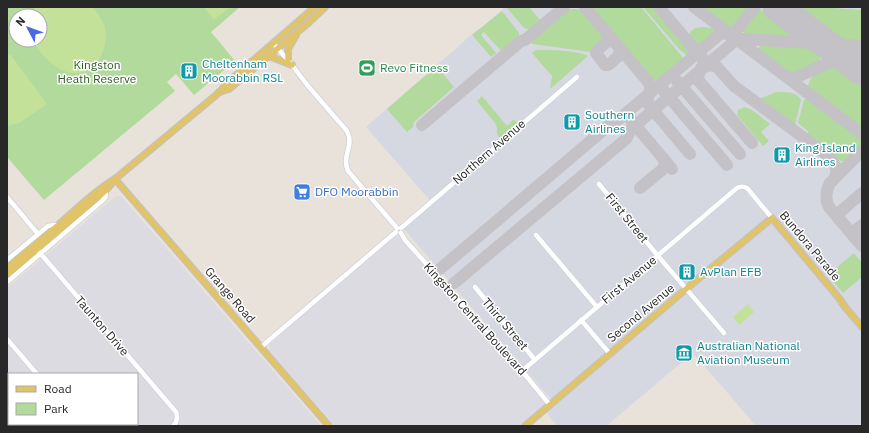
<svg xmlns="http://www.w3.org/2000/svg" width="869" height="433" font-family="'IBM Plex Sans',sans-serif">
  <rect width="100%" height="100%" fill="#e9e2db"/>
  <!-- industrial -->
  <g fill="#dddbe2">
    <polygon points="116,196 121,196 321,426 28,426 27,424 137,424 137,374 9,374 9,404 7,401 7,288"/>
    <polygon points="396,236 399,236 543,400 544,404 543,406 520,426 335,426 269,350 269,346 270,343"/>
  </g>
  <!-- airport -->
  <polygon fill="#d6d8e1" points="505,7 862,7 862,426 756,426 693,353 606,426 557,426 546,412 555,404 404,229 433,204 366,127 478,29 479,30"/>
  <!-- green -->
  <g fill="#b2da9c" fill-rule="evenodd">
    <path d="M7,7H240L211,32L235,61L194,95L176,74L167,82L175,91L44,200L7,157ZM16,16H40V40H16Z"/>
    <polygon points="507,7 529,7 541,21 530,30 524,28 507,8"/>
    <path d="M589,7H641L684,59L659,80C654,82 652,79 648,77Z"/>
    <polygon points="643,7 654,7 688,48 689,52 688,56 680,50"/>
    <polygon points="701,7 750,7 736,24 732,27 729,27 724,25"/>
    <polygon points="793,7 818,7 862,10 862,41 841,41 834,38"/>
    <path d="M572,9C576,9 579,9 582,11C589,15 603,32 605,39L591,52L532,44L530,41L563,13L567,10Z"/>
    <path d="M761,10L770,11L774,13L807,37L806,38L804,39L751,36L745,34L743,31C745,23 753,12 761,10Z"/>
    <polygon points="502,11 519,33 519,35 501,51 484,32 481,35 496,53 491,57 472,35"/>
    <path d="M703,27L712,28L714,31C714,37 705,45 698,44C694,43 692,40 690,38V32L695,28Z"/>
    <polygon points="764,44 817,47 821,55 820,60 818,63 792,74 787,73 759,51 759,47"/>
    <path d="M536,50C547,49 579,51 588,56L550,89L552,76L532,53Z"/>
    <path d="M835,65H838L841,67L862,82V130L813,93L808,88C809,73 823,69 835,65Z"/>
    <polygon points="433,69 439,69 454,87 414,122 413,127 407,132 387,109"/>
    <path d="M776,92C785,92 797,91 801,100L795,125L791,123L761,101L759,99Z"/>
    <polygon points="482,96 507,126 514,119 517,123 517,124 501,138 499,137 497,134 497,128 495,123 477,101"/>
    <polygon points="806,99 811,100 862,138 862,146 847,160 844,161 841,161 808,136 808,131 798,123 804,100"/>
    <polygon points="745,107 752,110 770,124 761,132 769,141 763,146 737,115 738,110"/>
    <polygon points="854,253 862,263 862,277 843,293 828,275"/>
  </g>
  <!-- pitch -->
  <g fill="#c3e199">
    <path d="M35,7H92C98,13 103,20 105,28C108,45 101,65 84,72C62,79 42,56 32,40H40V16H31Z"/>
    <polygon points="204,7 230,7 214,20"/>
    <polygon points="10,54 47,104 19,123 8,126 7,126 7,57"/>
    <polygon points="748,304 754,312 739,325 733,317"/>
  </g>
  <g fill="none" stroke-linecap="round" stroke-linejoin="round">
    <!-- taxiway -->
    <g stroke="#c4c2c6" stroke-width="12">
      <path d="M585,7L649,83C653,92 646,95 648,104L690,154"/>
      <polyline points="659,7 690,44 694,50"/>
      <polyline points="694,7 862,134"/>
      <polyline points="726,34 732,36 755,7"/>
      <path d="M615,43C613,41 612,40 609,41C604,43 598,50 596,53L605,65H608C614,60 622,56 619,47"/>
      <path d="M690,44C694,49 700,54 703,59C706,66 696,70 699,81L752,143"/>
      <polyline points="840,55 862,71"/>
      <path d="M704,67L710,65L717,67L734,86L831,158C835,164 838,171 835,177"/>
      <polyline points="786,76 795,78 839,58 846,59"/>
      <polyline points="677,81 740,154"/>
      <polyline points="664,91 727,165"/>
      <polyline points="631,120 672,169"/>
      <polyline points="422,125 521,41 525,40 564,7"/>
      <path d="M862,151L830,183C826,190 825,200 829,207L862,246"/>
      <polyline points="640,188 663,169 665,164 664,159"/>
      <polyline points="839,219 838,215 840,212 862,193"/>
      <path d="M855,238C853,232 857,229 862,225"/>
      <polyline points="440,269 613,122 619,119 719,35 720,30 718,25"/>
      <polyline points="453,284 626,139 631,129 735,41 739,39 745,39 862,46"/>
    </g>
    <!-- runway -->
    <polyline stroke="#c4c2c6" stroke-width="29" points="777,7 862,71"/>
    <!-- minor casing -->
    <g stroke="#cdd0db" stroke-width="6">
      <g id="minor">
        <path d="M273,43L292,65L308,86L347,131C355,146 341,155 348,171L397,228"/>
        <polyline points="599,184 658,256 724,333"/>
        <polyline points="7,197 38,234"/>
        <polyline points="401,228 577,77"/>
        <polyline points="401,233 405,240 522,371 550,405"/>
        <polyline points="536,235 597,307"/>
        <path d="M35,247L176,412C178,417 177,422 173,426"/>
        <polyline points="7,260 48,226 54,225 58,225"/>
        <polyline points="7,282 102,201 106,196 105,191"/>
        <polyline points="475,287 535,360"/>
        <polyline points="581,320 610,354"/>
        <polyline points="7,339 37,374"/>
        <polyline points="261,347 396,232"/>
        <path d="M522,371L737,188C741,186 743,186 747,188L772,218"/>
        <polyline points="80,424 82,426"/>
      </g>
    </g>
    <!-- major casing -->
    <g stroke="#c3c3c3" stroke-width="8">
      <g id="major">
        <polyline points="269,56 292,65"/>
        <polyline points="288,60 288,49 296,35"/>
        <polyline points="220,92 226,84 315,7"/>
        <polyline points="115,179 329,426"/>
        <path d="M7,268C24,254 40,240 57,226C76,210 93,192 115,179L215,96L219,92L229,89L307,24L325,7"/>
        <polyline points="7,275 96,199 105,191 112,183"/>
        <polyline points="525,426 686,289 772,218 839,298 845,307 862,327"/>
      </g>
    </g>
    <!-- minor -->
    <use href="#minor" stroke="#fff" stroke-width="4.5"/>
    <!-- major -->
    <use href="#major" stroke="#e1c467" stroke-width="5.5"/>
  </g>
  <!-- icons -->
  <defs>
    <g id="stadium-square" transform="scale(0.9)"><rect x="-9" y="-9" width="18" height="18" rx="4" fill="#2e9e5b" stroke="#fff"/><path d="M0-5a6.5 5 0 1 0 0 10a6.5 5 0 1 0 0-10ZM-3.5-1.8h7v3.6h-7Z" fill="#fff"/></g>
    <g id="building-square" transform="scale(0.9)"><rect x="-9" y="-9" width="18" height="18" rx="4" fill="#0f9aa8" stroke="#fff"/><path d="M-4-6H4V6H1V3H-1V6H-4ZM-2.5-4.3h1.7v1.8h-1.7ZM.8-4.3h1.7v1.8H.8ZM-2.5-1h1.7V.8h-1.7ZM.8-1h1.7V.8H.8Z" fill="#fff"/></g>
    <g id="supermarket-square" transform="scale(0.9)"><rect x="-9" y="-9" width="18" height="18" rx="4" fill="#3f7fe0" stroke="#fff"/><path d="M-6-5.5h2.5l.6 2H6L4.5 2H-2.5L-4.4-4H-6ZM-1.5 3.2a1.3 1.3 0 1 0 .1 0ZM3 3.2a1.3 1.3 0 1 0 .1 0Z" fill="#fff"/></g>
    <g id="museum-square" transform="scale(0.9)"><rect x="-9" y="-9" width="18" height="18" rx="4" fill="#0f9aa8" stroke="#fff"/><path d="M0-6L6-3V-2H-6V-3ZM-5-1h2V3h-2ZM-1-1h2V3h-2ZM3-1h2V3H3ZM-6 4H6V6H-6Z" fill="#fff"/></g>
  </defs>
  <g fill-rule="evenodd">
    <use href="#stadium-square" x="367" y="68"/>
    <use href="#building-square" x="189" y="71"/>
    <use href="#building-square" x="572" y="122"/>
    <use href="#building-square" x="782" y="155"/>
    <use href="#supermarket-square" x="302" y="192"/>
    <use href="#building-square" x="687" y="272"/>
    <use href="#museum-square" x="684" y="353"/>
  </g>
  <g text-anchor="middle" stroke-width="3" stroke-linejoin="round" paint-order="stroke">
    <!-- culture labels -->
    <g font-size="12" fill="#0d838f" stroke="#fff" text-anchor="start">
      <text x="202" y="68">Cheltenham<tspan x="202" dy="14">Moorabbin RSL</tspan></text>
      <text x="585" y="119">Southern<tspan x="585" dy="14">Airlines</tspan></text>
      <text x="795" y="152">King Island<tspan x="795" dy="14">Airlines</tspan></text>
      <text x="700" y="276">AvPlan EFB</text>
      <text x="697" y="350">Australian National<tspan x="697" dy="14">Aviation Museum</tspan></text>
    </g>
    <!-- park labels -->
    <g font-size="12" fill="#2d5c20" stroke="#fff">
      <text x="97" y="69">Kingston<tspan x="97" dy="14">Heath Reserve</tspan></text>
    </g>
    <!-- leisure labels -->
    <g font-size="12" fill="#27864d" stroke="#fff" text-anchor="start">
      <text x="380" y="72">Revo Fitness</text>
    </g>
    <!-- street labels -->
    <g font-size="12" fill="#282828" stroke="#fff">
      <text transform="translate(489 152) rotate(-41)" y="4">Northern Avenue</text>
      <text transform="translate(627 218) rotate(51)" y="4">First Street</text>
      <text transform="translate(810 246) rotate(50)" y="4">Bundora Parade</text>
      <text transform="translate(629 280) rotate(-40)" y="4">First Avenue</text>
      <text transform="translate(230 295) rotate(49)" y="4">Grange Road</text>
      <text transform="translate(641 313) rotate(-40)" y="4">Second Avenue</text>
      <text transform="translate(475 319) rotate(48)" y="4">Kingston Central Boulevard</text>
      <text transform="translate(505 324) rotate(50)" y="4">Third Street</text>
      <text transform="translate(102 326) rotate(49)" y="4">Taunton Drive</text>
    </g>
    <!-- shop labels -->
    <g font-size="12" fill="#366cbe" stroke="#fff" text-anchor="start">
      <text x="315" y="196">DFO Moorabbin</text>
    </g>
  </g>
  <!-- border -->
  <rect width="869" height="433" fill="none" stroke="#282828" stroke-width="16"/>
  <!-- legend -->
  <rect x="8" y="373" width="130" height="52" fill="#ffffff" stroke="#a9a9a9"/>
  <rect x="16" y="386" width="20" height="6" fill="#e1c467" stroke="#a9a9a9"/>
  <text x="44" y="393" font-size="12" fill="#282828">Road</text>
  <rect x="16" y="403" width="20" height="12" fill="#b2da9c" stroke="#a9a9a9"/>
  <text x="44" y="413" font-size="12" fill="#282828">Park</text>
  <!-- north arrow -->
  <g transform="translate(28 28) rotate(311)"><circle r="19" fill="#ffffff" stroke="#a9a9a9"/>
  <path d="M0-3L7 15L0 10L-7 15Z" fill="#4a68e6"/>
  <text y="-6" font-size="11" font-weight="bold" text-anchor="middle" fill="#282828">N</text>
  </g>
</svg>
